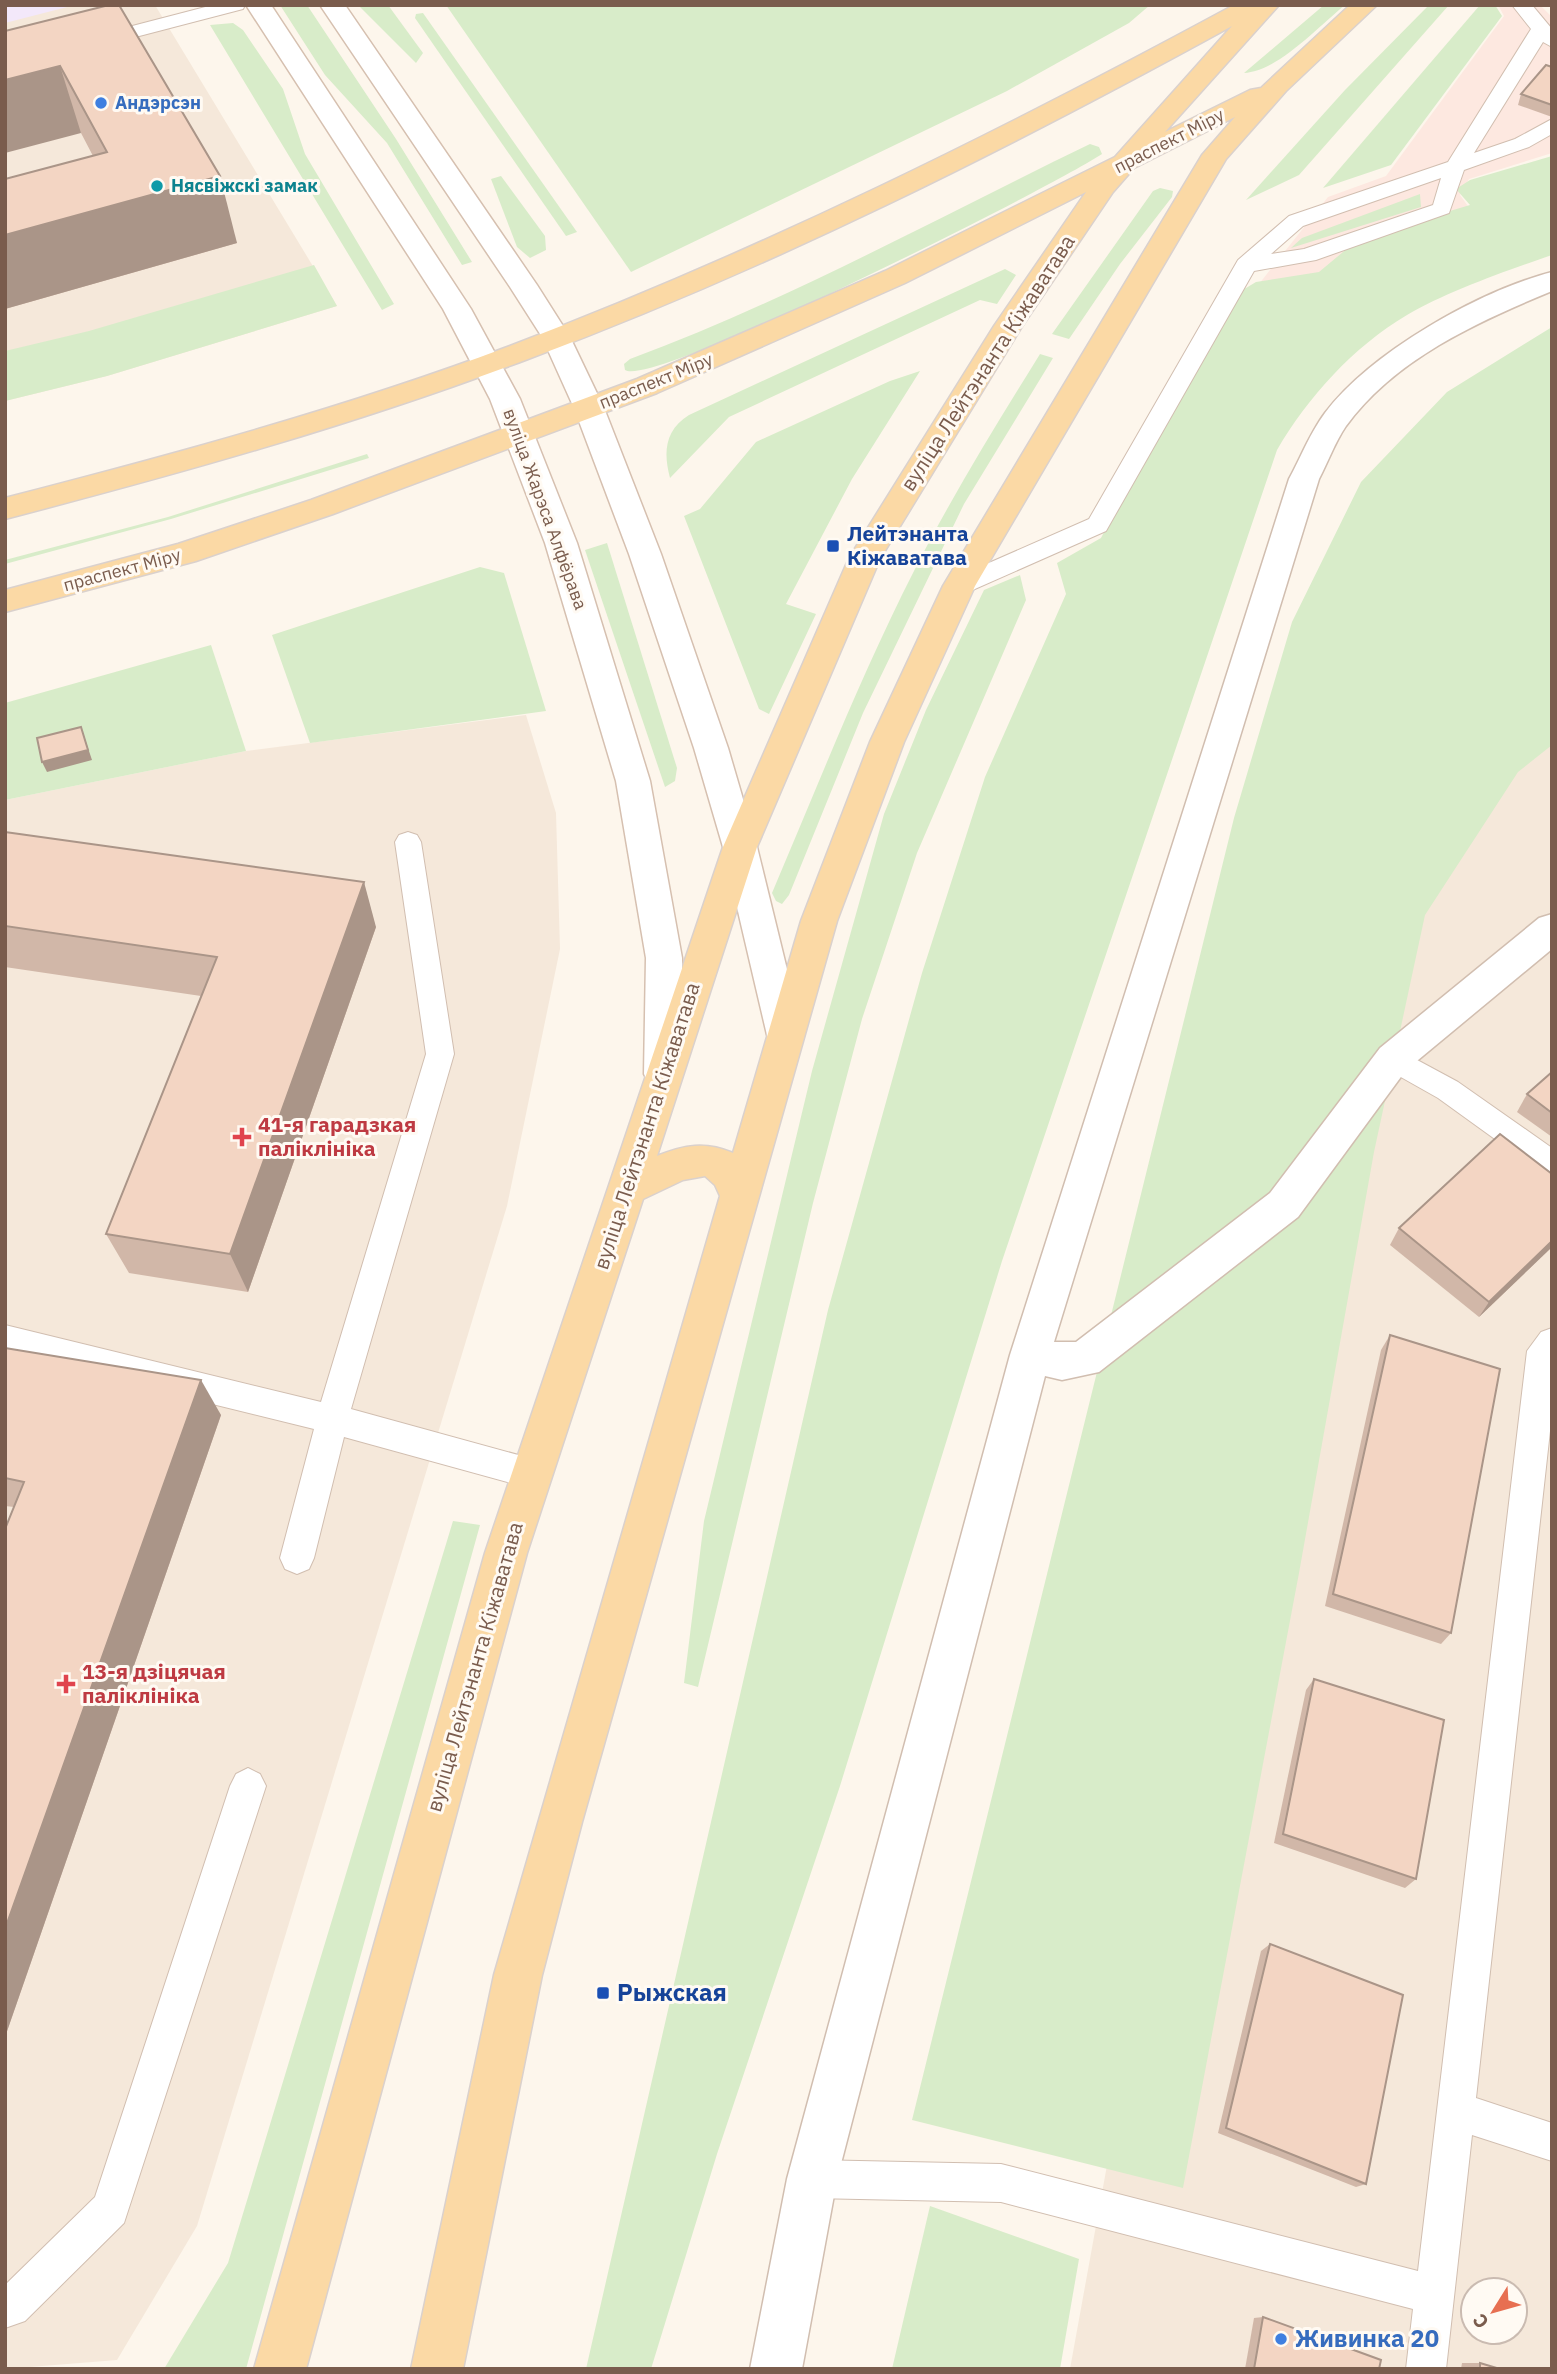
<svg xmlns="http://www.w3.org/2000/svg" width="1557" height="2374" font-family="'IBM Plex Sans',sans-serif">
  <rect width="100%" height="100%" fill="#fdf6ec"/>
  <!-- residential -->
  <g fill="#f5e8da" fill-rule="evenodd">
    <polygon points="5,5 155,5 337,306 107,376 5,401"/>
    <path d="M1552,683V2369H1070L1228,1499L1360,897ZM1473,2290H1515V2332H1473Z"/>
    <polygon points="526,715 556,813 560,949 507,1206 197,2226 117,2360 5,2369 5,800 246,751"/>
  </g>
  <!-- commercial -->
  <polygon fill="#fde8e0" points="1498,5 1540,5 1552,17 1552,153 1469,179 1460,195 1470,209 1337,274 1255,289 1328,197 1386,176 1504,16"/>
  <!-- education -->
  <polygon fill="#f3e8fa" points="5,5 75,5 5,23"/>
  <!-- green -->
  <g fill="#d8ecc9">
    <polygon points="280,5 307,5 396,139 472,262 462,265 387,143 325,75"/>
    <polygon points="358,5 388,5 423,53 416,63"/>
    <polygon points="446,5 1150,5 1129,23 1007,91 631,272"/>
    <path d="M1324,5H1345C1319,26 1277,72 1244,73Z"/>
    <polygon points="1429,5 1449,5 1299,175 1246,200 1345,90"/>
    <polygon points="1480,5 1495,5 1502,16 1391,165 1323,188"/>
    <polygon points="423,13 577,232 566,236 415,18 416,14"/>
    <polygon points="233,23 243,30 283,89 305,154 394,304 382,310 210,25"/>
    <path d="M1090,144L1099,147L1102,154C1054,186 654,389 625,370L624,364L630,359C789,300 937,218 1090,144Z"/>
    <path d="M1552,156V255C1508,270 1446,292 1407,315C1353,347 1308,397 1277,450L1002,1261L840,1786L717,2154L651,2369H586L828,1310L922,973L985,777L1066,594L1057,563L1101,538L1173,397L1236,294L1256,282L1319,272L1349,247L1403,225L1470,205L1456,189L1470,180Z"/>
    <polygon points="501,176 545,236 546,250 530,258 517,247 491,179"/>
    <polygon points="1160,188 1173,191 1172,197 1120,264 1069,339 1052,334 1153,191"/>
    <polygon points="1420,194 1421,207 1291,248 1302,238"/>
    <polygon points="314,265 337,306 107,376 5,401 5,351 89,331"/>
    <path d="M1005,269L1016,275L997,304L980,300L729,417L670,478C663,452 665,430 689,415Z"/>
    <polygon points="1552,327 1552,745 1518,772 1425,915 1374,1152 1299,1573 1183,2188 912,2120 1234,818 1292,622 1361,482 1447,392"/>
    <path d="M1040,354L1053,358L964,504L863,713L789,895L782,904L776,901L772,893C818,785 861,675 914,571C952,496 996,425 1040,354Z"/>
    <polygon points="920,371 852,479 786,604 816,614 769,714 759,709 684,516 700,509 756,442 890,381"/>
    <polygon points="367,454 369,458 171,519 5,564 5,560 168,517"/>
    <polygon points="607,543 677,768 675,781 665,787 585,550"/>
    <polygon points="480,567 504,573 546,711 310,743 272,635"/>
    <polygon points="1020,575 1026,600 917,853 862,1019 813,1203 698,1687 684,1683 704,1521 812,1071 884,814 926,710 984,590"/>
    <polygon points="211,645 246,751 5,800 5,703"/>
    <polygon points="453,1521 480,1525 246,2369 164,2369 228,2263"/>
    <polygon points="930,2206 1079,2259 1060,2369 892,2369"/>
  </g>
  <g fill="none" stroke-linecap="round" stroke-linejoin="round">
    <!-- lane casing -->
    <g stroke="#d1beb0" stroke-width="2">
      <g id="lane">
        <polygon points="213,5 245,5 243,9 97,47 87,41 90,37"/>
        <path d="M1512,5H1532L1552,29V47L1543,42L1474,153L1515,139L1552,119V134L1529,147L1464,170L1449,213L1316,260L1254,271L1106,531L968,592L959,595L950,592L947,586L950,580L1089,519L1238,260L1289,216L1448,162L1531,29ZM1441,178L1433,205L1304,249L1271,254L1303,226Z"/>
        <polygon points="408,832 417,835 421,842 454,1054 351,1409 533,1459 544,1463 549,1474 544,1485 533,1489 344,1437 314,1558 309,1569 297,1574 285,1569 280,1558 314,1429 5,1353 5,1325 321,1402 426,1054 395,842 399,835"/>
        <polygon points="1393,1047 1458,1082 1552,1148 1552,1176 1542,1173 1438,1098 1383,1067 1379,1059 1383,1051"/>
        <polygon points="1552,1328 1552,1413 1476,2098 1552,2123 1552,2161 1472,2135 1446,2369 1406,2369 1413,2309 1001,2202 812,2198 798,2193 793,2179 798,2165 812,2160 1001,2164 1418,2271 1527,1351 1541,1332"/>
        <polygon points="248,1768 260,1774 266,1786 124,2223 25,2321 5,2328 5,2285 95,2197 230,1786 236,1774"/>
      </g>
    </g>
    <!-- street casing -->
    <g stroke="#d1beb0" stroke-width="3">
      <path id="street" d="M1552,272V291C1477,322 1395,359 1346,426C1335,442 1328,462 1319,479L1054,1342H1076L1270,1193L1380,1048L1539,918L1552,914V949L1406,1070L1298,1217L1099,1372L1062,1380L1045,1376L837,2179L802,2369H750L787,2179L1010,1355L1289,479C1301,457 1310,433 1325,413C1371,352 1479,291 1552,272Z"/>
    </g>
    <!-- secondary casing -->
    <g stroke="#d6c0b0" stroke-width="3">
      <g id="secondary">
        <polygon points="246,5 271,5 471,309 520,399 577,543 650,781 682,958 682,1074 676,1085 663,1089 650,1085 644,1074 646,958 616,781 545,543 490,399 443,309"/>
        <polygon points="320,5 345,5 537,285 570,337 604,408 661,554 728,748 757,847 803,1035 798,1046 785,1050 772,1046 767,1035 723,847 694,748 629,554 574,408 542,337 510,287"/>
      </g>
    </g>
    <!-- primary casing -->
    <g stroke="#dad1cd" stroke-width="3">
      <path id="primary" d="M1234,5H1279L1165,132L1250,90L1261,88L1350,5H1377L1286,91L1226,159L975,586L904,742L837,921L582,1822L542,1975L463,2369H411L494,1975L720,1196L715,1185L705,1176L683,1180L643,1199L527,1553L306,2369H254L485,1553L723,847L849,558L994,326L1086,192L905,283L657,393L333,514L196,561L5,612V590L178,544L311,500L637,379L885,271L1115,157L1232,26C1004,151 771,268 528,359C357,424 181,473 5,519V498C175,454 345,408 510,346C760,251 999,132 1234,5ZM1235,117L1202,155L943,586L870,742L801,921L733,1153C705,1141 684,1145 657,1156L757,847L880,559L1021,328L1113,192L1134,168Z"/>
    </g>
    <!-- lane -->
    <use href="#lane" fill="#fff" fill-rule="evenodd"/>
    <!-- street -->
    <use href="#street" fill="#fff" fill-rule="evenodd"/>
    <!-- secondary -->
    <use href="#secondary" fill="#fff" fill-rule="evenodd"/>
    <!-- primary -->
    <use href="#primary" fill="#fbd9a5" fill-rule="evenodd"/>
  </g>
  <!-- wall -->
  <g fill="#d1b7a8">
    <polygon points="109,5 237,243 5,309 5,179 93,156 81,133 5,31"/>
    <polygon points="1552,67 1552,117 1518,105 1521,94"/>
    <polygon points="5,832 376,927 248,1292 129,1273 106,1234 201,996 5,967"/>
    <polygon points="1552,1072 1552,1137 1517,1112 1527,1094"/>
    <polygon points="1552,1174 1552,1247 1479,1317 1390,1245 1399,1228"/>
    <polygon points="1390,1335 1451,1633 1441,1644 1325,1606 1381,1350"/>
    <polygon points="5,1348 221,1415 5,2037 5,1529 14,1507 5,1506"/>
    <polygon points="1314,1679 1416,1879 1405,1888 1274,1843 1306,1690"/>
    <polygon points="1270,1944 1366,2184 1356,2187 1218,2133 1261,1951"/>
    <polygon points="1263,2317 1379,2369 1245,2369 1254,2318"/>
    <polygon points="1462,2363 1480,2363 1500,2369 1461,2369"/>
  </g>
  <!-- shaded-wall -->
  <g fill="#aa9588">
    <polygon points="60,66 81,133 5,153 5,80"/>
    <polygon points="220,176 237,243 5,309 5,235"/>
    <polygon points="81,727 92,760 47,772 42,762"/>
    <polygon points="364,882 376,927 248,1292 230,1254"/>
    <polygon points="1552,1241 1552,1247 1479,1317 1489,1302"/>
    <polygon points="201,1380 221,1415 5,2037 5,1929"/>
  </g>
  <!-- building -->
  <g fill="#f3d5c3" stroke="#aa9588" stroke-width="2">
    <polygon points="109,5 119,5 220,176 5,235 5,179 107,152 60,66 5,80 5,31"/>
    <polygon points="1546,65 1552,67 1552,105 1521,94"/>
    <polygon points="81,727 88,750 42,762 37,738"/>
    <polygon points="5,832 364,882 230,1254 106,1234 217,957 5,926"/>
    <polygon points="1552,1072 1552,1113 1527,1094"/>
    <polygon points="1500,1134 1552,1174 1552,1241 1489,1302 1399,1228"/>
    <polygon points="1390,1335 1500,1369 1451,1633 1333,1594"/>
    <polygon points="5,1348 201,1380 5,1929 5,1529 24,1482 5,1478"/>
    <polygon points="1314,1679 1444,1720 1416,1879 1283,1834"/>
    <polygon points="1270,1944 1403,1995 1366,2184 1226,2128"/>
    <polygon points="1263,2317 1381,2360 1379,2369 1254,2369"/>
    <polygon points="1480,2363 1500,2369 1480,2369"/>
  </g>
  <!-- markers -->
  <g fill="#3f7fe0" stroke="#fffaf3" stroke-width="2.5">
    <circle cx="101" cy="103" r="7"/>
    <circle cx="1281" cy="2339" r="7"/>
  </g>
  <circle fill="#0f9aa8" stroke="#fffaf3" stroke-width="2.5" cx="157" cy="186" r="7"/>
  <g fill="#1a4fb4" stroke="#fffaf3" stroke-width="2.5">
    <rect x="826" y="539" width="14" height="14" rx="3.5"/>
    <rect x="596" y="1986" width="14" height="14" rx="3.5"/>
  </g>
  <g fill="#e0444e" stroke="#fffaf3" stroke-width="2.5">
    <path d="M238.5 1126.5h7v7h7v7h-7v7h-7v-7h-7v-7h7z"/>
    <path d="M62.5 1673.5h7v7h7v7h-7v7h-7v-7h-7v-7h7z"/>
  </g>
  <g text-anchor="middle" stroke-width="6" stroke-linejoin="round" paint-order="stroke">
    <!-- far-shop labels -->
    <g font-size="18" font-weight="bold" fill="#366cbe" stroke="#fffaf3" text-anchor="start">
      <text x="115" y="109">Андэрсэн</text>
    </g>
    <!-- far-street labels -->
    <g font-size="18" fill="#7a5c4d" stroke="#fffaf3">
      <text transform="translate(1169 141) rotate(-27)" y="6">праспект Міру</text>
      <text transform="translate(656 381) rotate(-22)" y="6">праспект Міру</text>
      <text transform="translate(545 509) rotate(70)" y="6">вуліца Жарэса Алфёрава</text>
      <text transform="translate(122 570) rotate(-15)" y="6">праспект Міру</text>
    </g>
    <!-- far-culture labels -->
    <g font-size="18" font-weight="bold" fill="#0d838f" stroke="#fffaf3" text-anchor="start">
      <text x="171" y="192">Нясвіжскі замак</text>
    </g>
    <!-- street labels -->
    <g font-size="21" fill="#7a5c4d" stroke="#fffaf3">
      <text transform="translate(988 363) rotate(-57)" y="7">вуліца Лейтэнанта Кіжаватава</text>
      <text transform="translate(647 1126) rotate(-72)" y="7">вуліца Лейтэнанта Кіжаватава</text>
      <text transform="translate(475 1667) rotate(-74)" y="7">вуліца Лейтэнанта Кіжаватава</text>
    </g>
    <!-- transit labels -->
    <g font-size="21" font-weight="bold" fill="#164399" stroke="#fffaf3" text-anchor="start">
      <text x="847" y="541">Лейтэнанта<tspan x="847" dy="24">Кіжаватава</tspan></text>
    </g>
    <!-- health labels -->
    <g font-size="21" font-weight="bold" fill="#be3a42" stroke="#fffaf3" text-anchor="start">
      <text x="258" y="1132">41-я гарадзкая<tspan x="258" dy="24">паліклініка</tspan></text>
      <text x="82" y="1679">13-я дзіцячая<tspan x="82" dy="24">паліклініка</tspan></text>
    </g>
    <!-- near-transit labels -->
    <g font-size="24" font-weight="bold" fill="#164399" stroke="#fffaf3" text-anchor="start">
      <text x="617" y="2001">Рыжская</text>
    </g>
    <!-- near-shop labels -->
    <g font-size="24" font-weight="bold" fill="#366cbe" stroke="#fffaf3" text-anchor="start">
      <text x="1295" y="2347">Живинка 20</text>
    </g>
  </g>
  <!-- border -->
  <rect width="1557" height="2374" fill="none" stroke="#7a5c4d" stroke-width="14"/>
  <!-- north arrow -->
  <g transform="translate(1494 2311) rotate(233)"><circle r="33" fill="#fffaf3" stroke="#cabbb1" stroke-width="2"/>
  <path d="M0-5L12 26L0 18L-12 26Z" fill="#e76f51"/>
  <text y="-10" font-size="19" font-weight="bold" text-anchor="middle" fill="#7a5c4d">С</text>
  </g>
</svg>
